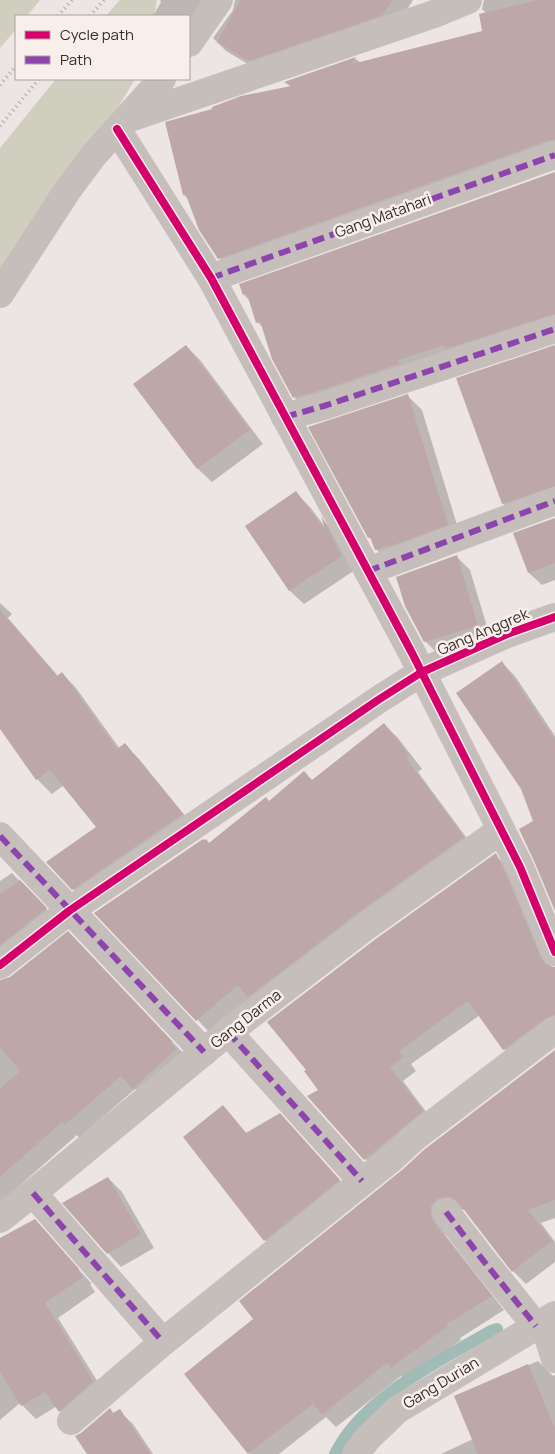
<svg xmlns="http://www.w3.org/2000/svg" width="555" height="1454" font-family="Manrope,sans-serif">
  <rect width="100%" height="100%" fill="#ece5e3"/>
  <!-- green -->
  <g fill="#d0cfbf">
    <polygon points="0,0 40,0 27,16 16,16 16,29 0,48"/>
    <polygon points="120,0 157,0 154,16 106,16"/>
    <polygon points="56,79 135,79 97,143 34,219 0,269 0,148"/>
  </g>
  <!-- shadow -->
  <g fill="#0003">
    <polygon points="160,0 223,0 189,47 189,16 153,16 161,2"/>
    <polygon points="235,0 413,0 396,27 263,73 226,51 213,38 233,10"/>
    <polygon points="484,0 555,0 555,155 231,271 219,258 189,200 184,195 292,88 286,82 356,59 361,63 503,27 495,22 482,9"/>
    <polygon points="555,173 555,329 306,409 294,397 264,328 257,322 250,301 244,295"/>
    <polygon points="186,346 200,360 263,444 212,482 198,469 135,385"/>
    <polygon points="555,347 555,502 516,516 503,503"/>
    <polygon points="408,396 422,410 461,538 390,563 376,549 373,541 369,537 310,427"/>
    <polygon points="296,493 310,507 325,527 323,520 334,531 355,570 304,604 290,591 247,526"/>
    <polygon points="555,519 555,580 542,585 529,573"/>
    <polygon points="456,556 470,570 491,640 439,655 425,641"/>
    <polygon points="0,603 12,614 8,618 58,676 62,673 76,688 120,749 125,745 139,759 196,829 88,904 73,889 98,827 64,785 52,794 37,779 0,727"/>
    <polygon points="502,663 515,676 555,736 555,908 535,822"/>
    <polygon points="384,724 398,738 422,769 418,772 477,852 211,1034 96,913 209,844 270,802 313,781"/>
    <polygon points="495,855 509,868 519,888 552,968 555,968 555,1034 517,1062 504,1049 480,1015 411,1064 416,1071 403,1081 436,1125 378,1173 309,1097 320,1090"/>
    <polygon points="12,873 60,923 0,954 0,881"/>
    <polygon points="82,947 186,1056 148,1101 135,1089 79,1138 77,1135 0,1203 0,988"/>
    <polygon points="555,1051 555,1218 541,1223 555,1242 555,1262 526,1284 513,1271 466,1210 457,1209 443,1229 446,1236 504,1310 460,1338 461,1340 405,1380 401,1376 336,1427 326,1417 279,1454 250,1454 186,1374 255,1319"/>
    <polygon points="223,1106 247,1134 292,1127 351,1193 277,1252 265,1240"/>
    <polygon points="108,1178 122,1192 154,1248 121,1267 108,1253"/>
    <polygon points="34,1220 92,1284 90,1284 95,1292 58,1318 106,1395 73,1425 57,1406 36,1419 20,1403 0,1420 0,1240"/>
    <polygon points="538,1361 553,1376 555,1375 555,1454 441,1454 473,1439 455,1396"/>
    <polygon points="110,1410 114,1414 119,1411 133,1424 153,1454 89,1454"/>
  </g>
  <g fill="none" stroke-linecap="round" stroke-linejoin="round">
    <!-- stream -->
    <path stroke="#a1bbb6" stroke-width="12" d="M335,1454C363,1397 438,1362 491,1331L497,1329"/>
  </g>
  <!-- building -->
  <g fill="#bda8a7">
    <polygon points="241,0 393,0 383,15 249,61 217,42"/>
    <polygon points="538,0 555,0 555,140 550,140 218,259 199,230 186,195 183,195 165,122 212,109 212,107 241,96 291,86 284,82 356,57 352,64 482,31 479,14"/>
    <polygon points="555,172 555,314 445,349 444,345 398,360 399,364 322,390 297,397 296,395 293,398 272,359 260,321 256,323 247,294 243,295 239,284"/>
    <polygon points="186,345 250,430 197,469 133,384"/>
    <polygon points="555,345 555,486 502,504 456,378"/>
    <polygon points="408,394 448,525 388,547 387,546 375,550 370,537 368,538 308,427"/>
    <polygon points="296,491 325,530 321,515 342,556 289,591 245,526"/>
    <polygon points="555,518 555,563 528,573 513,533"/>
    <polygon points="457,555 478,626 424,642 405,606 396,577"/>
    <polygon points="0,610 57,676 62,672 117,749 125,743 183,814 72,890 46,862 96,827 50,770 36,780 0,729"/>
    <polygon points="502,661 555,740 555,911 534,861 519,829 533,821 521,789 456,693"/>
    <polygon points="384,723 409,755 406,758 464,837 359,912 248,997 238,985 196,1021 94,913 203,839 204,840 206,839 209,843 266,797 269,801 304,771 312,780"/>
    <polygon points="496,853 506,874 541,958 546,965 555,967 555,1015 546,1018 503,1050 468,1001 399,1051 404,1057 390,1067 423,1111 364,1160 307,1096 318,1090 304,1071 306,1070 267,1022 377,938"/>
    <polygon points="20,880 47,908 0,945 0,894"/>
    <polygon points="68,931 173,1042 171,1043 176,1049 133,1089 121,1076 65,1125 62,1122 0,1177 0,1089 20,1071 0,1047 0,980 10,977"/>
    <polygon points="555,1050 555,1200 528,1210 552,1241 512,1272 458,1202 452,1197 444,1197 437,1199 431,1206 431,1214 433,1221 492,1296 447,1324 448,1326 391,1368 387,1363 322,1415 313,1404 248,1454 184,1374 253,1319 239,1301 402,1170 425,1149"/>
    <polygon points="223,1105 246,1133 280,1113 340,1180 264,1241 183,1137"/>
    <polygon points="108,1177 141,1234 107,1254 62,1203"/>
    <polygon points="35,1219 79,1269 78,1270 83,1277 45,1303 93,1381 59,1412 45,1392 21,1406 0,1372 0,1238"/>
    <polygon points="528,1364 555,1428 555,1454 478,1454 454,1396"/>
    <polygon points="110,1408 113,1413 120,1409 150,1454 87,1454 75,1436 81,1433"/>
  </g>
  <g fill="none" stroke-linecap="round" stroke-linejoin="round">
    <!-- minor -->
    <g stroke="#c5bebb" stroke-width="28">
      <polyline points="189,43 219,0"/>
      <polyline points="127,119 434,14 468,0"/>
      <polyline points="117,129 211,278 412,653 520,867 555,952"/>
      <polyline points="211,278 555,155"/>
      <polyline points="0,294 67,191 93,156 162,79"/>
      <polyline points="285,417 327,405 555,329"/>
      <polyline points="368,571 555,501"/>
      <polyline points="0,836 204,1052"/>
      <polyline points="0,965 69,911 378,700 422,672 507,634 555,617"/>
      <polyline points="228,1032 362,1181"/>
      <polyline points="33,1193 163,1342"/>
      <polyline points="446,1212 482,1259 536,1326"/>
      <polyline points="0,1219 33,1193 228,1032 368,925 501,830"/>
      <polyline points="543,1322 555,1359"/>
      <polyline points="71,1421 163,1342 392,1158 415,1137 555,1030"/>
      <polyline points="356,1454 367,1439 397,1410 555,1315"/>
    </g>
    <!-- rail -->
    <g stroke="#ada7a5" stroke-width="4" stroke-dasharray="1 4" stroke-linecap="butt">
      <polyline points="58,16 72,0"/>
      <polyline points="90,16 104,0"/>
      <polyline points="0,85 16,66"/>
      <polyline points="0,126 39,79"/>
    </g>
    <!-- quiet -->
    <g stroke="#8e44ad" stroke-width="6" stroke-dasharray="12 6" stroke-linecap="butt">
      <polyline points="211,278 555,155"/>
      <polyline points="285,417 327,405 555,329"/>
      <polyline points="368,571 555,501"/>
      <polyline points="0,836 204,1052"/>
      <polyline points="228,1032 362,1181"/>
      <polyline points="33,1193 163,1342"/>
      <polyline points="446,1212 482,1259 536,1326"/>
    </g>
    <!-- cycleway casing -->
    <g stroke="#f8efeb" stroke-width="11">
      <g id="cycleway">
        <polyline points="117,129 211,278 412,653 520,867 555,952"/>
        <polyline points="0,965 69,911 378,700 422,672 507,634 555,617"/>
      </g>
    </g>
    <!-- cycleway -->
    <use href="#cycleway" stroke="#d6006c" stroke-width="8"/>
  </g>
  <g text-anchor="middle" stroke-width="5" stroke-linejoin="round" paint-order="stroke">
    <!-- street labels -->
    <g font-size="15" fill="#362b2a" stroke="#f8efeb">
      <text transform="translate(383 216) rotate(-20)" y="5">Gang Matahari</text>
      <text transform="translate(483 632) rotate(-23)" y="5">Gang Anggrek</text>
      <text transform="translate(246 1019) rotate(-38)" y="5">Gang Darma</text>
      <text transform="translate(441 1383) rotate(-31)" y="5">Gang Durian</text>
    </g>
  </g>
  <!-- legend -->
  <rect x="15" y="15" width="175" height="65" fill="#f8efeb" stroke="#aaa19e"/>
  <rect x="25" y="31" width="25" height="8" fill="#d6006c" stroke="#aaa19e"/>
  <text x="60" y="40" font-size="15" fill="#362b2a">Cycle path</text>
  <rect x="25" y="56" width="25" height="8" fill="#8e44ad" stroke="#aaa19e"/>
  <text x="60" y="65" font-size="15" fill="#362b2a">Path</text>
</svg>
